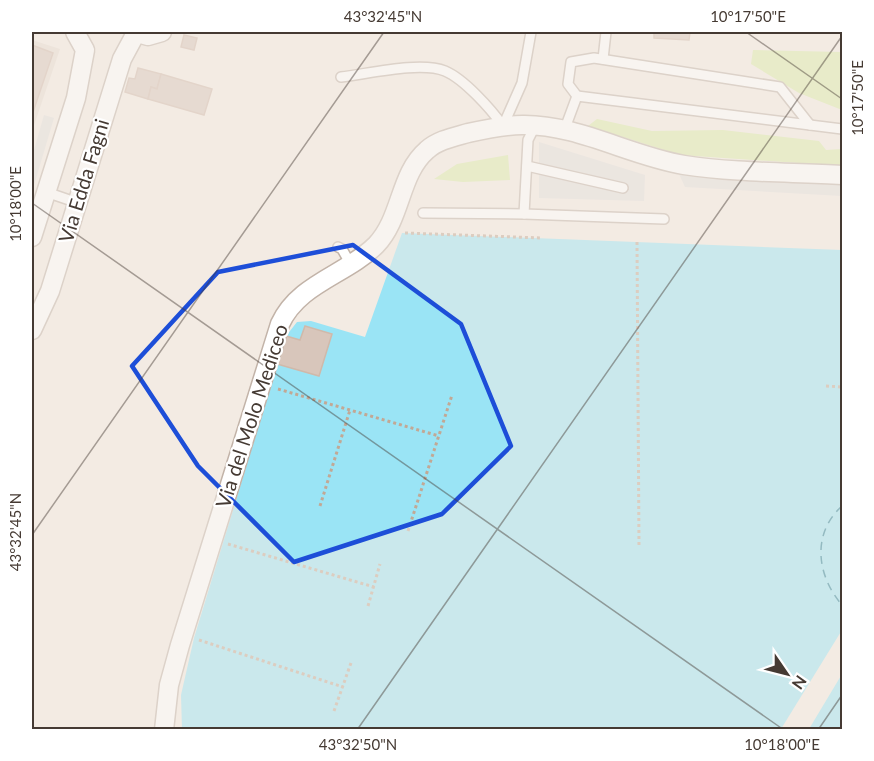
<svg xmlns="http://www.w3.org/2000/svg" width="874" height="761" font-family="Lato,sans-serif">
  <rect width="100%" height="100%" fill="#f3ebe3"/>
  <!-- residential -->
  <polygon fill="#e7dbd0" points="32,40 60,49 32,131"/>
  <!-- green -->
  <g fill="#dbeba8">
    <polygon points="753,50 842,52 842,110 799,93 751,64"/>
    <polygon points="597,119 652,131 723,130 819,141 826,150 842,149 842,166 680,155 588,126"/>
    <polygon points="508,155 510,180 463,182 434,179 457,164"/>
  </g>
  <!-- parking -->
  <g fill="#e3dfdc">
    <polygon points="44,115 54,118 32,192 32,157"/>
    <polygon points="539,142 645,175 644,201 539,198"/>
    <polygon points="679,174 842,184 842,196 685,187"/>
  </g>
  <!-- water -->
  <polygon fill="#9ae4f5" points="402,233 842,250 842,729 182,730 181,695 194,638 286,336 297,322 311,321 365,337"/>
  <!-- pier -->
  <polygon fill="#f3ebe3" points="842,630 842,674 809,729 781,729"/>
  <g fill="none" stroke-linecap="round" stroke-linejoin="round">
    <!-- ferry -->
    <path stroke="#217f97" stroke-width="1.5" stroke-dasharray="8 6" stroke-linecap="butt" d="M842,506C811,534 817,576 842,605"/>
  </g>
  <!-- building -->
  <g fill="#d8c6bb" stroke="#d0b9aa" stroke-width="1.5">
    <polygon points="654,32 690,32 689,40 654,38"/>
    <polygon points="184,35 197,38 194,50 181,47"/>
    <polygon points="32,45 53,53 32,115"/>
    <polygon points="138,68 161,74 157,89 151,87 148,99 125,92 129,78 135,79"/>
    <polygon points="161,74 212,89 204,115 148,99 151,87 157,89"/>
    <polygon points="305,326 332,334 319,376 277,364 286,336 300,340"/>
  </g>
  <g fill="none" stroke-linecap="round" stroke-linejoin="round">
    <!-- service casing -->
    <g stroke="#c2b3a8" stroke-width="12">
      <g id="service">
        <polyline points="603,59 606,32"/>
        <path d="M341,77C368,74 420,61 445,71C464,79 491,109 503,126L522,83L531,32"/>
        <polyline points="577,96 568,84 571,62 594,58 780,87 810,125"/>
        <polyline points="564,131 577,96 842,129"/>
        <polyline points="527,166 623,188"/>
        <polyline points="46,192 78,203"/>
        <polyline points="423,213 524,214 528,140 535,126"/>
        <polyline points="524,214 664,219"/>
        <polyline points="338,247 342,249 350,263"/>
      </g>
    </g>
    <!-- minor casing -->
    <g stroke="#c2b3a8" stroke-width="21">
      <g id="minor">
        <polyline points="134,32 148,36 162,32"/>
        <polyline points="32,237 76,98 85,50 75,32"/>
        <polyline points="32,330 50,291 122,59 136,33"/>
        <path d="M164,730L169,685L180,645L280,324C299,283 346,275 376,245C402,218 399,174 427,150C438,140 454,137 468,133C486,129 504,125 522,125C577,124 630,156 684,165C736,173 790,172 842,175"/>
      </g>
    </g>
    <!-- path -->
    <g stroke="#c2a895" stroke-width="3" stroke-dasharray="3 3" stroke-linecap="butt">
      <polyline points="405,233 542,238"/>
      <polyline points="637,242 639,546"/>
      <polyline points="826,386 842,387"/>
      <polyline points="278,389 439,436"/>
      <polyline points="320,506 350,410"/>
      <polyline points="408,531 452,395"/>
      <polyline points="228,544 374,587"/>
      <polyline points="368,606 380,564"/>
      <polyline points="199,640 343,687"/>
      <polyline points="334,711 352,660"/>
    </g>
    <!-- service -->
    <use href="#service" stroke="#fff" stroke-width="9"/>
    <!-- minor -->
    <use href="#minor" stroke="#fff" stroke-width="18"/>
  </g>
  <!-- marked area -->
  <path d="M0 0H874V761H0ZM353,245L461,324L511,446L442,514L294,562L198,466L132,366L218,272Z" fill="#f3ebe3" fill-opacity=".55" fill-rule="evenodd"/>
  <path fill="none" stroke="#1d4ed8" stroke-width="4.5" stroke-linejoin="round" d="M353,245L461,324L511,446L442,514L294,562L198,466L132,366L218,272Z"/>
  <!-- ticks -->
  <path fill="none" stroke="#453a33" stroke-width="1.5" stroke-opacity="0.45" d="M746,32L842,99M32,203L784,730M32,535L384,32M357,730L842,36M818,730L842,695"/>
  <g text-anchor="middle" stroke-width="4.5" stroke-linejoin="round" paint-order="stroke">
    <!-- street labels -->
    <g font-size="20" fill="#453a33" stroke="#fff">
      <text transform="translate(84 181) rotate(-73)" y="7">Via Edda Fagni</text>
      <text transform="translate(252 416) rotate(-72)" y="7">Via del Molo Mediceo</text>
    </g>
  </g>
  <!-- border -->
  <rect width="874" height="761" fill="none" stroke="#ffffff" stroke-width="66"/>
  <!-- north arrow -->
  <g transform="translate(787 674) rotate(125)" stroke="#ffffff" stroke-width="4.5" paint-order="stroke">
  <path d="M0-4.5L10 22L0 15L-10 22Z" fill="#453a33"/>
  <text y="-9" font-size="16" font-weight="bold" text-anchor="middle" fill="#453a33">N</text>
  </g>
  <rect x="33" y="33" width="808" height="695" fill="none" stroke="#453a33" stroke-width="2"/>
  <g font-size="15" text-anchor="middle" fill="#453a33">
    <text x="383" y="22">43°32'45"N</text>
    <text x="748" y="22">10°17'50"E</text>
    <text transform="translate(858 98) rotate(-90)" y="5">10°17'50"E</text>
    <text transform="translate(16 204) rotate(-90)" y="5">10°18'00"E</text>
    <text transform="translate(16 532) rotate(-90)" y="5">43°32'45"N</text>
    <text x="358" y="750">43°32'50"N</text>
    <text x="782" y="750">10°18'00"E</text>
  </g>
</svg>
